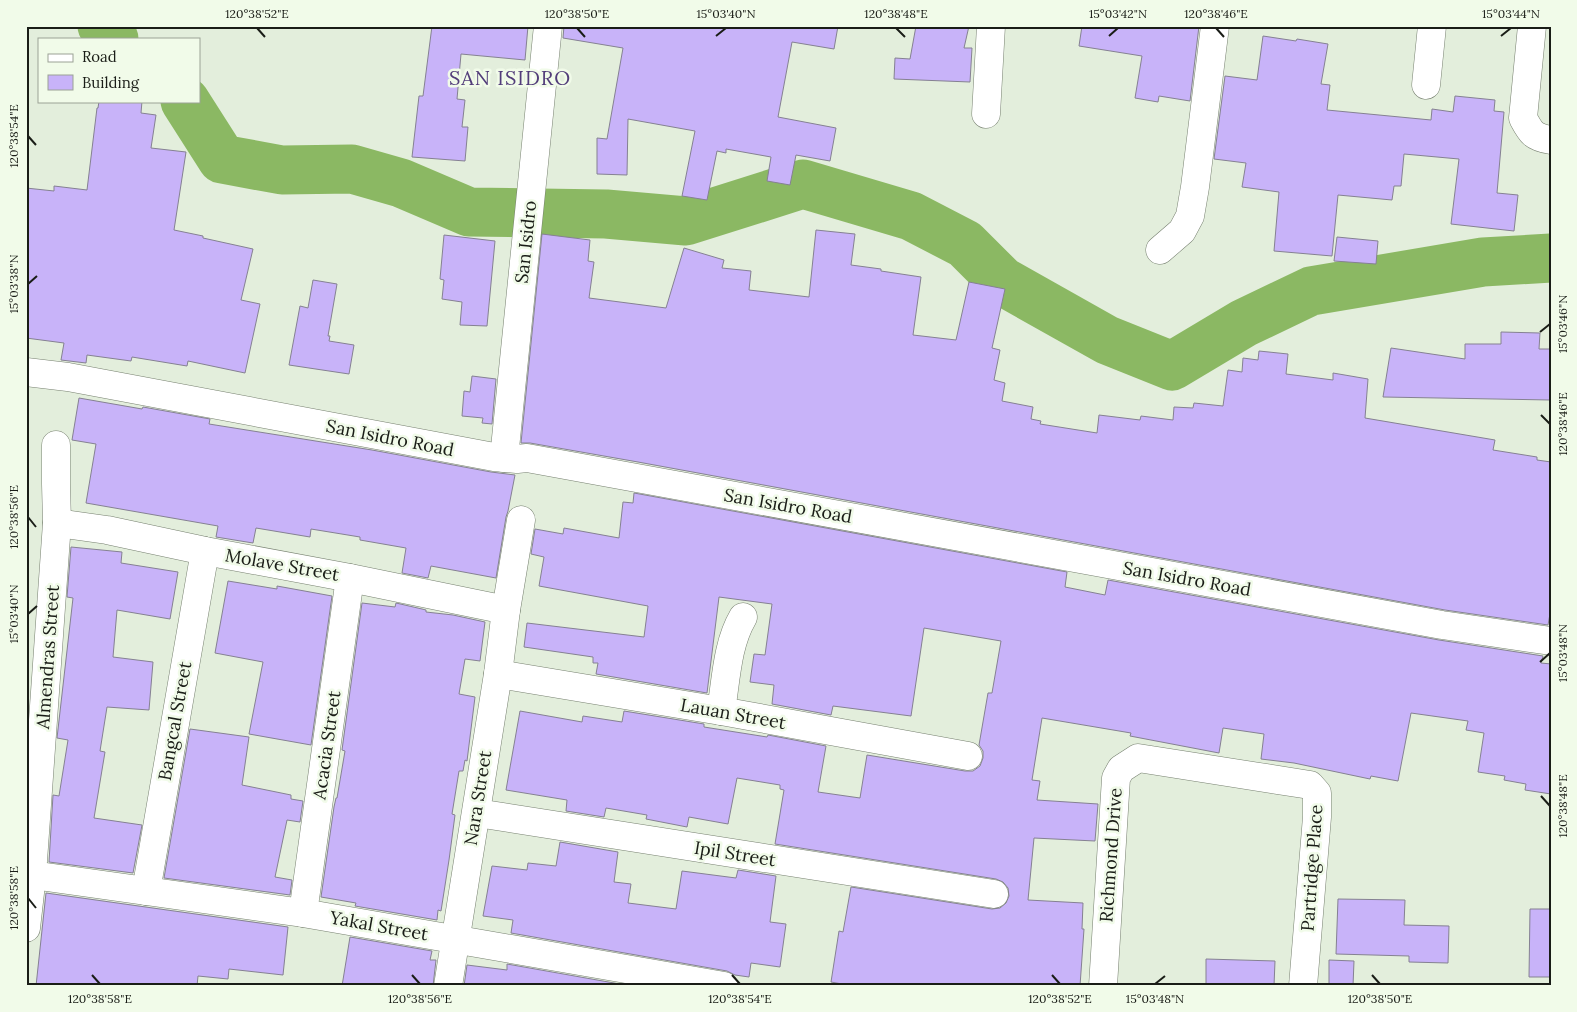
<svg xmlns="http://www.w3.org/2000/svg" width="1577" height="1012" font-family="Lora,serif">
  <rect width="100%" height="100%" fill="#e3eedc"/>
  <g fill="none" stroke-linecap="round" stroke-linejoin="round">
    <!-- river -->
    <g stroke="#8bb863" stroke-width="49">
      <polyline points="102,26 111,32 114,39"/>
      <polyline points="185,101 222,159 282,170 352,169 401,183 469,212 606,214 686,221 803,184 911,216 965,244 1002,281 1107,340 1172,366 1244,323 1311,291 1483,262 1551,258"/>
    </g>
  </g>
  <!-- building -->
  <g fill="#c8b3f9" stroke="#858192">
    <polygon points="432,26 528,26 525,60 461,54 457,99 465,100 462,127 468,127 465,161 412,157 419,96 423,96"/>
    <polygon points="564,26 838,26 834,49 792,42 778,117 836,128 830,161 796,155 790,185 767,181 771,157 726,149 726,153 717,151 707,200 682,196 695,131 628,119 627,175 597,174 597,138 607,139 623,48 563,38"/>
    <polygon points="916,26 969,26 964,48 972,48 970,82 894,79 895,58 910,59"/>
    <polygon points="1082,26 1199,26 1190,101 1159,96 1158,102 1135,98 1142,56 1079,46"/>
    <polygon points="1263,36 1296,41 1297,39 1328,44 1321,84 1330,85 1327,110 1431,120 1432,109 1453,112 1455,96 1495,100 1494,111 1504,112 1497,193 1518,195 1514,231 1451,224 1459,159 1404,154 1401,186 1394,186 1392,200 1338,195 1332,256 1274,251 1279,192 1242,187 1246,163 1214,159 1225,76 1257,80"/>
    <polygon points="99,101 142,101 141,113 156,115 151,148 186,152 174,230 203,236 203,238 253,249 241,300 260,304 245,373 188,361 187,366 132,357 131,361 87,355 86,363 61,360 64,343 26,338 26,188 54,191 54,186 87,190 97,108 98,108"/>
    <polygon points="816,230 855,234 851,265 881,269 881,271 921,277 913,335 956,340 969,282 1005,289 992,348 1000,350 994,380 1005,383 1002,401 1033,407 1031,419 1041,421 1040,424 1097,433 1099,415 1140,420 1141,416 1173,420 1174,407 1193,408 1194,403 1223,406 1228,370 1242,372 1243,358 1258,360 1259,351 1288,354 1286,374 1333,380 1333,373 1368,379 1365,418 1495,440 1493,450 1537,457 1537,460 1551,462 1551,608 1548,625 1445,610 638,462 530,443 521,443 542,234 590,240 588,261 594,262 589,298 666,308 684,248 724,260 722,268 751,271 749,290 809,297"/>
    <polygon points="444,235 495,241 487,326 460,325 462,302 442,299 444,280 440,279"/>
    <polygon points="1337,237 1378,241 1376,264 1334,261"/>
    <polygon points="313,280 337,284 328,336 330,336 329,341 354,345 349,374 289,365 300,306 308,308"/>
    <polygon points="1501,332 1540,333 1539,349 1551,349 1550,400 1383,397 1391,348 1465,359 1465,344 1501,344"/>
    <polygon points="472,376 496,379 492,424 482,423 483,418 462,416 464,391 470,392"/>
    <polygon points="79,398 142,409 143,407 210,419 209,424 372,450 491,472 515,475 508,511 506,517 496,578 431,566 428,578 402,573 406,548 360,540 360,537 311,529 310,537 256,528 253,543 216,537 218,526 86,503 96,444 72,440"/>
    <polygon points="634,493 1067,572 1065,587 1105,595 1108,580 1439,640 1543,656 1541,663 1551,664 1551,794 1525,790 1526,784 1504,780 1505,776 1478,772 1484,733 1466,730 1468,721 1411,713 1398,781 1371,776 1370,779 1294,763 1261,759 1264,734 1223,728 1219,753 1130,736 1131,733 1042,718 1032,780 1040,781 1037,800 1098,804 1095,841 1034,838 1028,900 1083,903 1082,929 1084,929 1080,986 853,986 831,982 839,931 843,932 851,887 992,909 1000,908 1006,903 1009,896 1008,888 1003,882 996,879 775,844 784,790 780,789 780,785 737,778 728,824 689,817 687,827 646,819 647,815 606,808 604,817 566,811 567,800 506,790 520,711 582,722 583,716 622,722 624,711 704,724 704,727 767,737 768,735 826,746 818,792 860,798 867,755 965,771 973,771 980,766 983,758 983,751 979,745 988,693 992,693 1001,641 924,628 911,716 833,706 831,715 772,704 774,685 750,682 754,654 765,655 772,604 719,597 707,693 596,674 598,663 593,663 593,657 524,647 527,623 644,637 648,606 539,586 544,557 531,554 535,529 563,534 564,528 619,538 623,502 633,503"/>
    <polygon points="71,547 122,552 121,563 178,572 170,619 117,610 113,657 153,662 149,710 107,707 100,751 105,752 94,818 142,825 133,873 49,862 53,795 59,796 68,740 57,738 73,598 67,597"/>
    <polygon points="228,581 277,589 277,586 332,596 311,745 249,734 263,662 215,653"/>
    <polygon points="362,603 395,607 396,603 422,609 426,610 426,612 453,615 485,622 480,661 465,659 459,694 475,697 467,761 465,760 463,771 459,771 452,814 455,815 449,860 441,911 438,910 437,920 355,906 356,903 321,897 334,807 336,798 337,798 345,751 342,750"/>
    <polygon points="190,729 249,737 242,785 291,795 291,799 303,801 300,822 287,820 275,877 292,880 290,895 164,878"/>
    <polygon points="560,842 618,852 614,882 631,884 628,903 676,909 682,871 736,878 738,870 776,876 770,922 786,924 780,967 751,963 749,977 735,975 727,971 511,933 513,920 483,916 492,866 527,870 528,863 556,866"/>
    <polygon points="46,893 288,927 283,975 229,969 228,979 198,976 197,986 36,986"/>
    <polygon points="1338,899 1405,900 1404,925 1449,926 1448,963 1409,962 1409,956 1336,954"/>
    <polygon points="1530,909 1551,909 1551,977 1529,977"/>
    <polygon points="350,937 432,951 430,960 436,960 433,986 342,986"/>
    <polygon points="1206,959 1275,961 1274,986 1206,986"/>
    <polygon points="1329,960 1354,961 1353,986 1329,985"/>
    <polygon points="507,964 631,986 464,986 467,965 507,970"/>
  </g>
  <g fill="none" stroke-linecap="round" stroke-linejoin="round">
    <!-- minor casing -->
    <g stroke="#778070" stroke-width="29">
      <g id="minor">
        <path d="M1532,26L1523,118C1531,133 1533,137 1551,140"/>
        <polyline points="1426,85 1432,26"/>
        <polyline points="986,114 991,26"/>
        <polyline points="1160,250 1182,231 1190,216 1195,187 1215,26"/>
        <polyline points="504,458 548,26"/>
        <polyline points="57,523 107,530 205,551 350,578 506,610"/>
        <polyline points="498,674 721,711 968,756"/>
        <path d="M721,711C726,680 727,644 743,617"/>
        <polyline points="477,813 994,894"/>
        <polyline points="32,875 303,913 724,986"/>
        <polyline points="146,891 205,551"/>
        <polyline points="303,913 350,578"/>
        <polyline points="26,928 32,875 57,523 56,484 56,445"/>
        <polyline points="448,986 498,674 506,610 521,520"/>
        <polyline points="1103,986 1116,778 1121,769 1138,758 1310,785 1317,793 1317,817 1303,986"/>
      </g>
    </g>
    <!-- secondary casing -->
    <g stroke="#778070" stroke-width="29">
      <polyline id="secondary" points="26,372 68,377 494,457 517,459 527,458 1442,625 1551,641"/>
    </g>
    <!-- minor -->
    <use href="#minor" stroke="#fff" stroke-width="28"/>
    <!-- secondary -->
    <use href="#secondary" stroke="#fff" stroke-width="28"/>
  </g>
  <!-- ticks -->
  <path fill="none" stroke="#1a1d17" stroke-width="2" d="M257,28L265,37M577,28L585,37M896,28L905,37M1216,28L1224,37M716,36L726,28M1109,36L1118,28M1501,36L1511,28M28,136L36,145M28,284L37,276M1540,332L1550,324M1541,415L1550,424M28,517L36,527M28,614L37,606M1540,662L1550,653M1541,796L1550,806M28,898L36,908M92,975L100,984M412,975L420,984M732,975L740,984M1052,975L1060,984M1372,975L1380,984M1155,984L1165,976"/>
  <g text-anchor="middle" stroke-width="5" stroke-linejoin="round" paint-order="stroke">
    <!-- street labels -->
    <g font-size="18" fill="#1a1d17" stroke="#f1fbe9">
      <text transform="translate(526 242) rotate(-84)" y="6">San Isidro</text>
      <text transform="translate(390 438) rotate(11)" y="6">San Isidro Road</text>
      <text transform="translate(788 506) rotate(10)" y="6">San Isidro Road</text>
      <text transform="translate(282 565) rotate(10)" y="6">Molave Street</text>
      <text transform="translate(1187 579) rotate(10)" y="6">San Isidro Road</text>
      <text transform="translate(48 657) rotate(-86)" y="6">Almendras Street</text>
      <text transform="translate(733 714) rotate(10)" y="6">Lauan Street</text>
      <text transform="translate(175 721) rotate(-80)" y="6">Bangcal Street</text>
      <text transform="translate(327 745) rotate(-82)" y="6">Acacia Street</text>
      <text transform="translate(478 798) rotate(-81)" y="6">Nara Street</text>
      <text transform="translate(735 854) rotate(9)" y="6">Ipil Street</text>
      <text transform="translate(1111 855) rotate(-86)" y="6">Richmond Drive</text>
      <text transform="translate(1312 868) rotate(-86)" y="6">Partridge Place</text>
      <text transform="translate(379 926) rotate(10)" y="6">Yakal Street</text>
    </g>
    <!-- quarter labels -->
    <g font-size="20" letter-spacing="1" fill="#523d7a" stroke="#f1fbe9">
      <text x="510" y="85">SAN ISIDRO</text>
    </g>
  </g>
  <!-- border -->
  <rect width="1577" height="1012" fill="none" stroke="#f1fbe9" stroke-width="55"/>
  <!-- legend -->
  <rect x="38" y="38" width="162" height="65" fill="#f1fbe9" stroke="#9ba295"/>
  <rect x="48" y="54" width="25" height="8" fill="#ffffff" stroke="#9ba295"/>
  <text x="82" y="62" font-size="15" fill="#1a1d17">Road</text>
  <rect x="48" y="75" width="25" height="15" fill="#c8b3f9" stroke="#9ba295"/>
  <text x="82" y="88" font-size="15" fill="#1a1d17">Building</text>
  <rect x="28" y="28" width="1522" height="956" fill="none" stroke="#1a1d17" stroke-width="2"/>
  <g font-size="12" text-anchor="middle" fill="#1a1d17">
    <text x="257" y="18">120°38'52"E</text>
    <text x="577" y="18">120°38'50"E</text>
    <text x="726" y="18">15°03'40"N</text>
    <text x="896" y="18">120°38'48"E</text>
    <text x="1118" y="18">15°03'42"N</text>
    <text x="1216" y="18">120°38'46"E</text>
    <text x="1511" y="18">15°03'44"N</text>
    <text transform="translate(14 136) rotate(-90)" y="4">120°38'54"E</text>
    <text transform="translate(14 284) rotate(-90)" y="4">15°03'38"N</text>
    <text transform="translate(1563 324) rotate(-90)" y="4">15°03'46"N</text>
    <text transform="translate(1563 424) rotate(-90)" y="4">120°38'46"E</text>
    <text transform="translate(14 517) rotate(-90)" y="4">120°38'56"E</text>
    <text transform="translate(14 614) rotate(-90)" y="4">15°03'40"N</text>
    <text transform="translate(1563 653) rotate(-90)" y="4">15°03'48"N</text>
    <text transform="translate(1563 806) rotate(-90)" y="4">120°38'48"E</text>
    <text transform="translate(14 898) rotate(-90)" y="4">120°38'58"E</text>
    <text x="100" y="1003">120°38'58"E</text>
    <text x="420" y="1003">120°38'56"E</text>
    <text x="740" y="1003">120°38'54"E</text>
    <text x="1060" y="1003">120°38'52"E</text>
    <text x="1155" y="1003">15°03'48"N</text>
    <text x="1380" y="1003">120°38'50"E</text>
  </g>
</svg>
